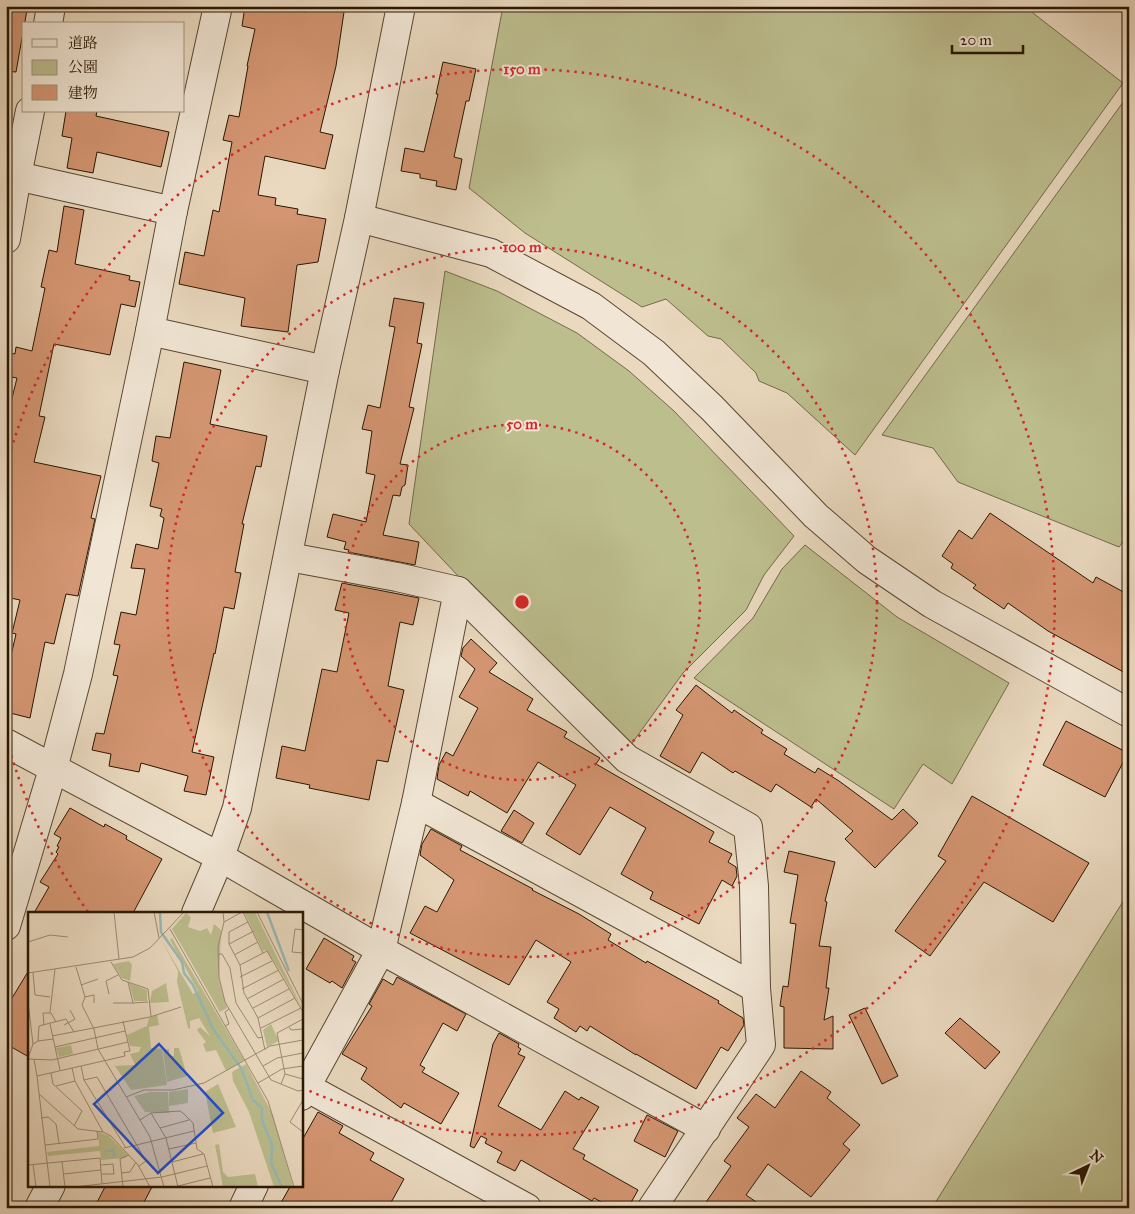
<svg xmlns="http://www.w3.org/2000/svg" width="1135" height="1214" font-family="'IM FELL Great Primer','Noto Serif JP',serif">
  <rect width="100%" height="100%" fill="#ead9bf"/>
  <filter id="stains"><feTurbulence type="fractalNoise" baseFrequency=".004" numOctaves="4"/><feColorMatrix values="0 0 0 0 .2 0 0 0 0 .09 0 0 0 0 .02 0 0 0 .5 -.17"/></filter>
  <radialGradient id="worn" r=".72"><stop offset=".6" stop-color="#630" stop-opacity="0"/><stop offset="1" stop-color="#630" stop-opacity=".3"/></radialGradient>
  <!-- green -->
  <g fill="#bdbe8e" stroke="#736a48">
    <polygon points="503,6 1024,6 1123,83 855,455 787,393 759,381 756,373 721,339 708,336 666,299 642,307 525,233 469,188"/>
    <polygon points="1129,94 1129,534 1119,547 958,482 933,448 882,435"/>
    <polygon points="445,271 497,291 577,333 629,371 674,411 794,536 764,575 746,610 683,673 630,746 460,578 409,524"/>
    <polygon points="805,545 897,617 1009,683 952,784 923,764 894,809 694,678 753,618 782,569"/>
    <polygon points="1129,892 1129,1208 932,1208"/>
  </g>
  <!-- building -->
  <g fill="#d49672" stroke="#291602">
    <polygon points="245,6 276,6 305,12 306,6 311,6 344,12 336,66 320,132 333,135 325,169 265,156 258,195 276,198 275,205 298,209 297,214 326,219 318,262 297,265 288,332 241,326 245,298 179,284 185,252 204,256 213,210 219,212 232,142 223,140 229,115 239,117 248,66 247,66 255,29 242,26"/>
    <polygon points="6,7 27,10 16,72 6,71"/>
    <polygon points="443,62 476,69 469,101 466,101 454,157 462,159 456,190 436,186 437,181 420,178 420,174 401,171 405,148 424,152 438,94 436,94"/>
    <polygon points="66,111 97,111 96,116 169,132 161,167 97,152 93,173 67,168 72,138 62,136"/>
    <polygon points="64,206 84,210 75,264 130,276 129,280 140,282 135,307 121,304 110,355 54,344 39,416 45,417 34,462 101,476 91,518 95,519 78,596 66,594 54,644 45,642 30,718 6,712 6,677 16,634 12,633 20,600 6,597 6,422 17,378 6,376 6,352 15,354 16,347 32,351 45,288 41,287 49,250 57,252"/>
    <polygon points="394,298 424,303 417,343 422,344 409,407 414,408 400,464 408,465 405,485 402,487 400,496 393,495 383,535 419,542 415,565 348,552 349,550 344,549 346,542 327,537 333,514 366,522 375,475 366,473 372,431 362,429 368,405 380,408 395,327 389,326"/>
    <polygon points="184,362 221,370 210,424 267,436 261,467 256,466 242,524 244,524 235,572 241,573 234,609 224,607 215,654 214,653 192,752 214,757 206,795 184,791 188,776 141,763 139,772 109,766 111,754 92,750 96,733 104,734 118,676 113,675 120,645 114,644 121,612 136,615 145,569 131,568 136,544 158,549 164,518 160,516 162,509 150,506 159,463 152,461 156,436 170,438"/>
    <polygon points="990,513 1093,583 1096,577 1129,595 1129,675 1048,631 1008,603 1004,609 973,588 976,585 951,568 953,564 942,556 959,530 972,539"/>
    <polygon points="342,583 419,598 413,625 400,622 388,686 404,690 388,762 377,760 369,800 309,788 310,785 276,778 282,746 305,751 322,669 337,672 349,613 335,610"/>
    <polygon points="471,639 497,663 489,672 533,699 527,710 567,732 564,737 600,758 596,764 714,832 709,842 732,854 728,862 736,867 737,876 732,886 722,880 699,924 650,899 653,892 621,874 646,828 610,807 580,855 546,834 576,785 538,762 507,813 470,791 468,796 437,779 439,765 446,752 453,756 478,708 459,697 475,669 461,656 463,648"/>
    <polygon points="696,685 732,713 734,710 763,730 761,733 787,749 784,754 815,773 818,768 839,781 892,820 903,809 918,823 875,868 845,839 853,831 816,799 811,807 776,784 771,792 735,771 733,773 702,752 690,773 660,756 683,715 676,710"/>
    <polygon points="1066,721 1128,753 1105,797 1043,765"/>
    <polygon points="972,796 1089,863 1053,922 984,882 930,956 895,931 946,861 938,856"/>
    <polygon points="70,808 104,827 105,824 127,836 126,839 162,859 133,913 34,913 49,887 40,882 58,854 56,852 59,847 57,846 61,838 54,834"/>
    <polygon points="514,810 534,823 522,843 501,831"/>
    <polygon points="431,829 462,846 460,850 533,889 532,890 579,914 611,934 608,940 646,963 647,961 719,1001 718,1003 743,1018 744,1025 728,1051 721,1047 696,1089 636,1054 636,1055 590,1026 587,1031 580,1026 576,1032 554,1018 559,1009 547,1002 571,962 536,940 509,985 410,933 425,906 437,912 454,880 420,855 422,844"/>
    <polygon points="789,851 835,862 825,901 827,902 819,946 831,947 826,988 829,988 824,1020 833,1016 833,1049 784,1048 784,1007 780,1006 783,986 788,987 796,924 790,923 798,875 784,872"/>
    <polygon points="324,938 354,956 352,960 356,962 342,988 332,981 330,983 306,969"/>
    <polygon points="29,970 29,1057 6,1044 6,1008"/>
    <polygon points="397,977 466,1014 457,1031 443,1023 420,1065 425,1068 422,1072 459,1093 441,1124 404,1103 401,1108 361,1079 367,1068 342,1054 372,1006 369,1004 383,979 393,985"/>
    <polygon points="865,1008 898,1076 882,1084 849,1015"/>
    <polygon points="960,1018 1000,1052 985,1069 945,1033"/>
    <polygon points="499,1033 519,1044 518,1047 521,1049 518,1054 525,1057 498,1106 541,1130 565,1091 579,1100 581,1097 599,1107 573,1149 585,1155 583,1159 638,1190 628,1208 612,1208 594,1198 592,1201 521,1160 515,1171 497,1162 502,1152 485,1143 487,1139 481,1136 474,1148 470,1146 493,1044"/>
    <polygon points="801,1071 831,1092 827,1098 860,1125 843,1144 850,1150 811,1197 768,1164 746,1195 765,1208 702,1208 731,1166 724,1161 749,1127 737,1118 756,1094 775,1108"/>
    <polygon points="318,1112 343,1126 339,1133 374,1153 370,1160 404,1179 388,1208 278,1208 291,1185 301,1185 301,1142"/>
    <polygon points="647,1115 678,1131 665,1157 634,1141"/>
    <polygon points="106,1185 153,1185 141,1208 94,1208"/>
  </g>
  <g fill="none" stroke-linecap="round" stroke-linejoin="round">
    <!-- minor casing -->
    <g stroke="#594731" stroke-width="30">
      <g id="minor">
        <polyline points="48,24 51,6"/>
        <polyline points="17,176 173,211"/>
        <polyline points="359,218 491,253 591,306 654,353 712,408 816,516 867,560 932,604 1129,713"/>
        <polyline points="6,239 17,176 30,111"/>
        <polyline points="150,331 325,370"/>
        <polyline points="289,557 397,577 458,591 627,759 748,827 754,886 756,988 761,1045 652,1208"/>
        <polyline points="6,743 220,857 381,950 706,1129"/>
        <polyline points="416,803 756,988"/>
        <polyline points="196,913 220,857 237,808 325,370 359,218 401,6"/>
        <polyline points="6,926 53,769 78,674 150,331 173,211 218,6"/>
        <polyline points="306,1087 527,1208"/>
        <polyline points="301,1096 381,950 416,803 458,591"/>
        <polyline points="39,1208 51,1185"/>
        <polyline points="243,1208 254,1185"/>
      </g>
    </g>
    <!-- minor -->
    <use href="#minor" stroke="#f1e6d5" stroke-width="28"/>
  </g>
  <!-- distance rings -->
  <g fill="none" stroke="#d62828" stroke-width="2.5" stroke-dasharray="2.5 5">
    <circle cx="522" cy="602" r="178"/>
    <circle cx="522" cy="602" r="355"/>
    <path d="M88 912A533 533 0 0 1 7 740M7 464A533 533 0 1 1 305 1089"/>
  </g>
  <!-- overview -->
  <g transform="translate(28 912)">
    <rect width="275" height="275" fill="#ead9bf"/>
    <path d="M216,0H227L275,98L251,57L238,38L235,39ZM158,1L163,5L160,15L172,19L179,16L183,23L186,12L193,18L191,68L199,96L192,100L144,17ZM144,26L216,148L198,159L188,138L178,140L175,132L178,130L169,118L172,115L182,124L171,106L162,109V117L160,116L149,70L150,59L134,29L165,82L170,79L142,28ZM101,49L104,53L102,69L94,66L85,52ZM101,71L119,78V89H106ZM138,71L141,90L122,91L124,79ZM129,103L131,113L121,115L123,136L134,137L139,173L103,178L87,154L107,153L102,142L111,140L113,135L102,134L99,123L119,114L121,106ZM243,112L251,129L239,135L235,118ZM43,133L45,142L31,145L28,136ZM146,136H151L159,164L139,170L135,138L141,137V144H146ZM218,152L245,203L265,275H246L221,200L205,169L204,160ZM190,172L208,215L185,221L177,180ZM160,177V191L141,194V180ZM122,180H140L141,201L117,200L106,184ZM70,220L81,224L100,243L97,246L73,248L72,239L20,244L19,240L71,234ZM191,232L195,260L200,265L227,262L230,275H195L187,233Z" fill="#bdbe8e"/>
    <path fill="none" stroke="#98bab6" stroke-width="2.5" d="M132,0L133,20L154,50L156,61L165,73L185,117L213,156L225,188L234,196V208L244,233L243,251L254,275M239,0L261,59M77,240L85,238L87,245"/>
    <path fill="none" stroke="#9d8b73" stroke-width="1" d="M86,0L91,47M126,0L131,26M195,0L196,10L190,35L191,65L197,90L243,168L270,179L275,178M215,0L235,41M229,0L275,92M196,10L214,0M220,10L201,20V32L212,53L216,81L230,106L237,138M142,17L240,189L266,275M275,18L267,17L264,40L275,41M0,30L22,23L40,25M201,32L226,19M190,42H194L202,56L208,91L230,126L235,125M206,43L230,30M83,50L94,68L120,77L123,104M212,53L239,39L275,100M48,55L57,85L54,93L66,117L70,137L122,225L136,275M0,61L105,45L122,36L156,0M5,61L7,83L22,85M212,65L244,49M100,70L105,91L120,90M53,73L70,67M214,77L251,58M81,82L78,69L90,63M57,85L66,83V91M219,87L256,67M0,90L5,132M85,91H105M225,96L261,77M22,100L27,57M230,106L267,86M22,112L32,158M16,113L15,101H23L28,110M36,113L47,107L42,98M197,114L201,112L197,100L201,97M261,115L263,118L275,117M233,116L273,96M24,124L122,105L153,95M25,127L10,129L11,114L38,107L46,120M27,135L97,119M0,146L5,132L10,129M0,147L24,148L100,130M6,147L9,164M53,154L56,168L98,236M235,154L249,146L275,141M44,156L47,169L75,220M23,161L25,172L54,199L46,214M257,162L275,167M56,168L69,165L118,249L111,254M230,171L254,157L275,154M253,172L257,162L249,121L275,107M28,174L47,169M11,182L50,217L75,220L83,224L110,253L122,275M98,185L116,178H145L176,171L242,134L275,128M275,188L262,210L275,220M123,201L138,226L150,275M13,206L20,205L28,212L31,231M112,208L123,201L152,199L156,202L165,211L169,237L176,242L185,275M132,216L161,208M17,233L70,227L69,219M96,236L166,219M141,237L168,231M34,250L37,275M144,250L175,242M5,252L8,275M0,253L72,246L74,271M73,253L85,252L86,262H74M93,261L102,260L108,250M35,262L73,258M150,274L182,266M22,275L9,164L97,144L96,140L102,139L95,109M46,275L134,265L179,254M95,275L92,247L101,243"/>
    <path fill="#1d4ed8" fill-opacity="0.15" stroke="#1d4ed8" stroke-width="2.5" d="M131,132L195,201L130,261L66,192Z"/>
    <rect width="275" height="275" fill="none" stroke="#291602" stroke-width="2.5"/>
  </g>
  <circle cx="522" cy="602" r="8" fill="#d62828" stroke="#f1e6d5" stroke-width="2.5"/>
  <g font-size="15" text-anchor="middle" font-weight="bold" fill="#d62828" stroke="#f1e6d5" stroke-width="4" stroke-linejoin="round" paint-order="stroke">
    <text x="522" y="74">150 m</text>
    <text x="522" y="252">100 m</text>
    <text x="522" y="429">50 m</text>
  </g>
  <!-- margin -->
  <rect width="1135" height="1214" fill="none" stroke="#ead9bf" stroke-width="25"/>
  <rect x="8" y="8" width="1120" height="1199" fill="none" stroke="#291602" stroke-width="2.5"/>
  <rect x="12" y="12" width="1110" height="1189" fill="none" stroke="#291602"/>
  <!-- legend -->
  <rect x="22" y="22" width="162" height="90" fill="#f1e6d5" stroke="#a19381"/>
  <rect x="32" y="39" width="25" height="8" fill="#f1e6d5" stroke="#a19381"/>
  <text x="68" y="48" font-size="15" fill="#291602">道路</text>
  <rect x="32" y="60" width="25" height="15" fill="#bdbe8e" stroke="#a19381"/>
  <text x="68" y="72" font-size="15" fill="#291602">公園</text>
  <rect x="32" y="85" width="25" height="15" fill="#d49672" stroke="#a19381"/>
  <text x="68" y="98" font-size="15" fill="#291602">建物</text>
  <!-- north arrow -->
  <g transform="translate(1088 1166) rotate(43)" stroke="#f1e6d5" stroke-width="4" paint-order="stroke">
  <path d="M0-4L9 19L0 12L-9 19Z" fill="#291602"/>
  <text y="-8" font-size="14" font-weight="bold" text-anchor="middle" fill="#291602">N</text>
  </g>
  <!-- scale -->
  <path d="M952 45v8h71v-8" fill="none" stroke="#291602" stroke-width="2.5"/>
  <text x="960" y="45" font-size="15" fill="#291602" stroke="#f1e6d5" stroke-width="4" paint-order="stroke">20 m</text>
  <rect width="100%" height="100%" filter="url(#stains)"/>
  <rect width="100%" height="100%" fill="url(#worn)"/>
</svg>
